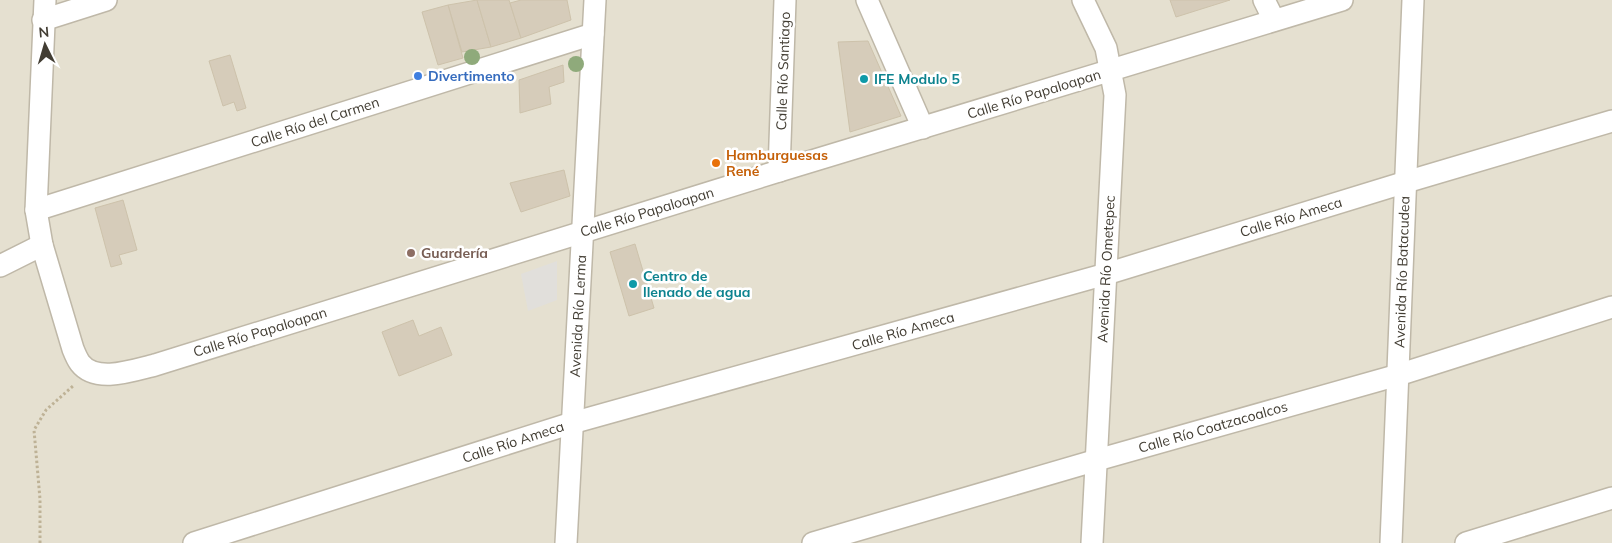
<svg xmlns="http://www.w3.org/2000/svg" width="1612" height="543" font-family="Mulish,sans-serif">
  <rect width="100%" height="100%" fill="#f1ede2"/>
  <!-- residential -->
  <rect fill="#e5e0d0" x="0" y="0" width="1612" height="543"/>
  <!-- parking -->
  <polygon fill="#e1dfdb" points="557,261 557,300 528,311 521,274"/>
  <!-- building -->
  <g fill="#d6ccba" stroke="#cdc2ab">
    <polygon points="477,0 491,47 462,52 448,5"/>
    <polygon points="477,0 509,0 521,38 491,47"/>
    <polygon points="521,0 567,0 571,20 521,38 510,3"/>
    <polygon points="1170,0 1230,0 1176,17"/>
    <polygon points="448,5 463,58 438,65 422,12"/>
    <polygon points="868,41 901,116 850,132 838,42"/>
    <polygon points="230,55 246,108 237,111 234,102 223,106 209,61"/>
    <polygon points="563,65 564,82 549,87 551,104 520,113 519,80"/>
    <polygon points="564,170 570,196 521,212 510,183"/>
    <polygon points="123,200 137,250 119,255 122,264 111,267 95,208"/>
    <polygon points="635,244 654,308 629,316 610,252"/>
    <polygon points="413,320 419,336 441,327 452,355 399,376 382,332"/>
  </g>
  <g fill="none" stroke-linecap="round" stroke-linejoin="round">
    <!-- street casing -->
    <g stroke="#bfb8a8" stroke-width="24">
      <g id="street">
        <path d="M45,0L36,210L42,245L73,349C75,354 77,359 80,363C96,384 134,370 155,365L779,171L1342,0"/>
        <polyline points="867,0 923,128"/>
        <polyline points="1083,0 1106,48 1115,95 1092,543"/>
        <polyline points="1264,0 1274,20"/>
        <polyline points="43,20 106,0"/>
        <polyline points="779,171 785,0"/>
        <polyline points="36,210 593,34"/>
        <polyline points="0,266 42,245"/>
        <polyline points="194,543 572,423 1106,274 1406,182 1612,121"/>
        <polyline points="566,543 595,0"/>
        <polyline points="813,543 1097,460 1398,375 1612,307"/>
        <polyline points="1391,543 1413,0"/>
        <polyline points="1466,543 1612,498"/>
      </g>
    </g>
    <!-- path -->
    <polyline stroke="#beb296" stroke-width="3" stroke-dasharray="2.5 2.5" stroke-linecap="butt" points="40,543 40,499 34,430 46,410 73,386"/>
    <!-- street -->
    <use href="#street" stroke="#fff" stroke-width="21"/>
  </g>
  <!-- trees -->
  <g fill="#8faa7b">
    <circle cx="472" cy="57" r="8"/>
    <circle cx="576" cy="64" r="8"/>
  </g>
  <!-- markers -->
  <circle fill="#3f7fe0" stroke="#fff" stroke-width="2" cx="418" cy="76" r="5"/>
  <g fill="#0f9aa8" stroke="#fff" stroke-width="2">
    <circle cx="864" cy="79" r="5"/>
    <circle cx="633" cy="284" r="5"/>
  </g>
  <circle fill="#e8710a" stroke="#fff" stroke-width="2" cx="716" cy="163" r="5"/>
  <circle fill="#8d6e63" stroke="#fff" stroke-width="2" cx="411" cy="253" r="5"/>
  <g text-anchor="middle" stroke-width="5" stroke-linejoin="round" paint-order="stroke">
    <!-- street labels -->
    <g font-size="14" fill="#423d33" stroke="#fff">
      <text transform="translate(783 71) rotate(-88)" y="5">Calle Río Santiago</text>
      <text transform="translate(1034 94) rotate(-17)" y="5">Calle Río Papaloapan</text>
      <text transform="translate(315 122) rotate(-18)" y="5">Calle Río del Carmen</text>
      <text transform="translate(647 212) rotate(-17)" y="5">Calle Río Papaloapan</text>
      <text transform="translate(1291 217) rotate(-17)" y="5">Calle Río Ameca</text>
      <text transform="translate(1106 269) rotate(-87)" y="5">Avenida Río Ometepec</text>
      <text transform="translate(1402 272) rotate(-88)" y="5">Avenida Río Batacudea</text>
      <text transform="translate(578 316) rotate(-87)" y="5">Avenida Río Lerma</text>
      <text transform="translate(903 331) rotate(-16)" y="5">Calle Río Ameca</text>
      <text transform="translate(260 332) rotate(-17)" y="5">Calle Río Papaloapan</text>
      <text transform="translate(1213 427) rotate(-16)" y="5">Calle Río Coatzacoalcos</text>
      <text transform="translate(513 442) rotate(-18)" y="5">Calle Río Ameca</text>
    </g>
    <!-- shop labels -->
    <g font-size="14" font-weight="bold" fill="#366cbe" stroke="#fff" text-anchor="start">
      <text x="428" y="81">Divertimento</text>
    </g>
    <!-- culture labels -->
    <g font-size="14" font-weight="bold" fill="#0d838f" stroke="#fff" text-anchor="start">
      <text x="874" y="84">IFE Modulo 5</text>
      <text x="643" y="281">Centro de<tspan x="643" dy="16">llenado de agua</tspan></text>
    </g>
    <!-- food labels -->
    <g font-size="14" font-weight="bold" fill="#c56008" stroke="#fff" text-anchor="start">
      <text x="726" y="160">Hamburguesas<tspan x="726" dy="16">René</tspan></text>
    </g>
    <!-- education labels -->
    <g font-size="14" font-weight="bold" fill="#785e54" stroke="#fff" text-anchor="start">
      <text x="421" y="258">Guardería</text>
    </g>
  </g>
  <!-- north arrow -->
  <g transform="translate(45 45) rotate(355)" stroke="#ffffff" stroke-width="4" paint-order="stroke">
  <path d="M0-4L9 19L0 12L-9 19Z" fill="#423d33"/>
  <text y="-8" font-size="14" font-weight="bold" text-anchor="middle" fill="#423d33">N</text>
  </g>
</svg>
